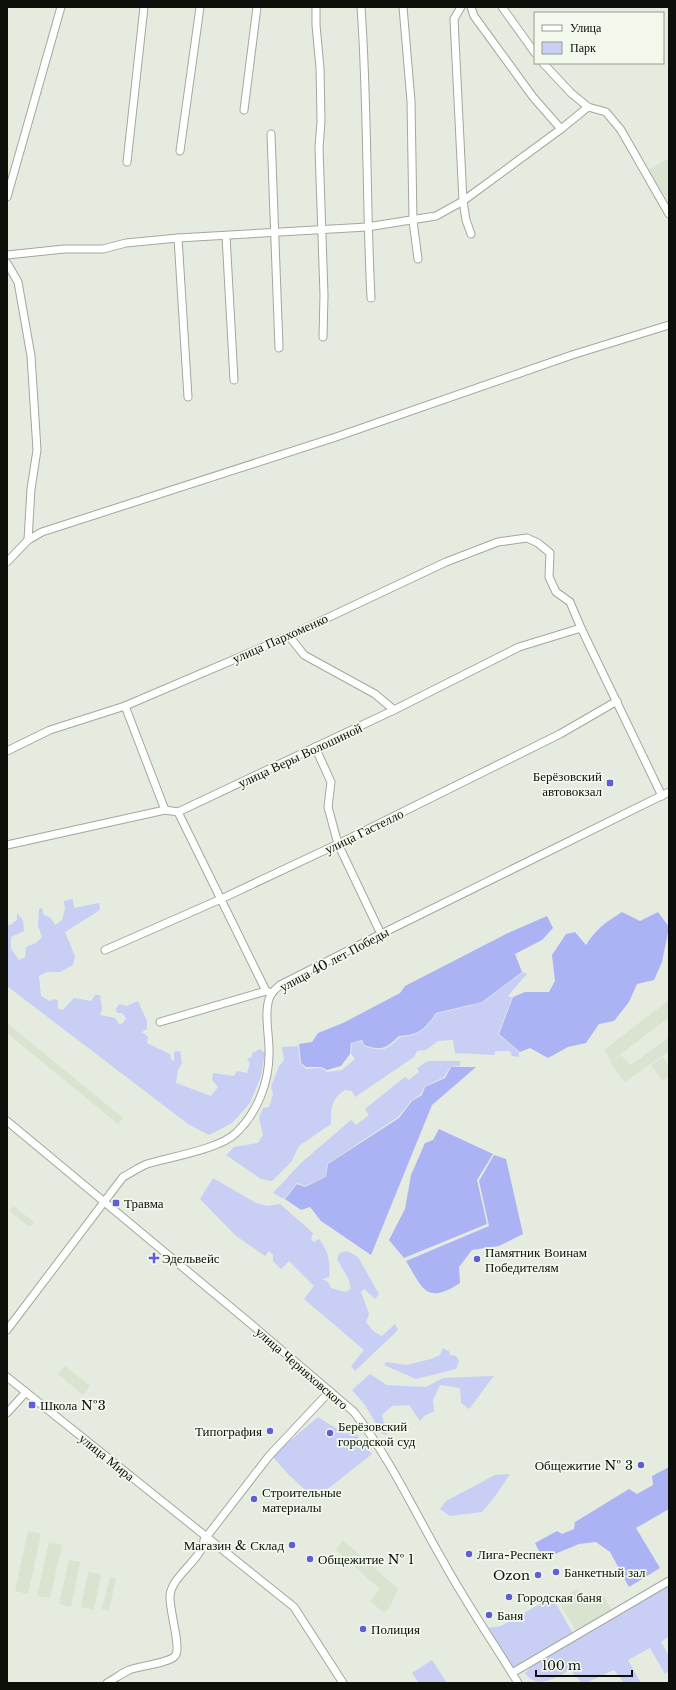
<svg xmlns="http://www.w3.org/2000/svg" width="676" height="1690" font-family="'Libre Baskerville',serif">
  <rect width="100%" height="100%" fill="#e5ebdf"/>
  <!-- built -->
  <g fill="#d9e3cf">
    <polygon points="669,158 669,204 649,170"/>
    <polygon points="669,1000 669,1017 612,1061 604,1050"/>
    <polygon points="7,1023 123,1118 118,1124 7,1033"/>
    <polygon points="669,1037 669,1051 625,1082 610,1063 621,1055 631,1065"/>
    <polygon points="663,1057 669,1066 669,1077 663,1081 651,1065"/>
    <polygon points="13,1206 34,1222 30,1227 9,1211"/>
    <polygon points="65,1366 90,1386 83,1395 58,1374"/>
    <polygon points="28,1531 41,1534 28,1594 15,1591"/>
    <polygon points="343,1540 398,1589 390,1607 384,1613 370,1601 380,1589 336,1550"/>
    <polygon points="49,1542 62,1545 50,1598 37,1596"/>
    <polygon points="69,1560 80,1562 71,1607 59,1604"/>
    <polygon points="88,1572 101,1574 94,1610 81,1607"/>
    <polygon points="110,1577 116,1578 109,1611 102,1609"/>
    <polygon points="578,1589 586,1603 603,1594 612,1611 576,1631 558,1600"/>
  </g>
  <!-- green -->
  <g fill="#c9cef5">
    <polygon points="73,899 74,908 99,903 100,910 65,932 75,956 73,965 60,972 47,972 39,976 41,996 49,1001 55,999 58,1001 58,1009 63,1010 74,998 91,1001 95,995 100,995 102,1009 100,1015 115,1018 120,1025 124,1022 126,1018 122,1013 117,1013 116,1009 119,1004 127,1006 138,1001 147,1021 147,1029 142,1032 148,1037 147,1043 170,1054 171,1059 174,1061 174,1052 180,1051 182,1063 178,1070 176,1083 211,1096 218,1087 212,1080 213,1073 234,1076 237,1071 247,1073 250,1063 247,1059 252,1057 252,1053 260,1049 265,1053 261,1076 250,1103 232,1123 209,1135 188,1124 7,986 7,925 10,925 17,920 17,913 23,920 24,931 11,937 11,949 19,960 25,957 26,947 36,943 42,937 38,926 39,909 42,908 44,915 51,918 55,925 62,920 65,909 64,901"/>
    <path d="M523,972L527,974L508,996L512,998L498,1034L519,1052V1057L512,1056L510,1051H495V1055L455,1053L453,1040L438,1041L426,1050L417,1051L414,1057L355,1097L352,1091L345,1090C331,1099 331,1108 331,1124L299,1146L291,1162L272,1181L261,1179L226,1155L234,1147L258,1143L263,1135L259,1118L263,1108L269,1107L273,1095L271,1087L279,1066L284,1060L282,1047L298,1046L300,1063L306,1069L321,1068L327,1072L342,1070L355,1059L351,1054L352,1043L361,1041L364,1046C383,1052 386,1051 400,1037C419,1036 426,1029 436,1014L483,1002Z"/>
    <polygon points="428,1061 460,1061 460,1066 450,1067 444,1077 424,1087 421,1094 411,1101 398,1117 327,1164 326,1177 305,1186 297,1183 284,1199 273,1193 301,1163 351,1120 356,1125 369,1115 365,1109 405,1077 409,1080 419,1072 417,1068"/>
    <path d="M213,1178L256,1203L267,1206L280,1204L313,1233L311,1239L314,1242L319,1239C328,1250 331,1263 329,1277L322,1279L328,1282L331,1288L345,1292L351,1289L349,1280L337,1259L340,1253L347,1251L358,1257L379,1294L375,1299L364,1289L361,1292L369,1314L366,1322L374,1332L382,1336L395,1324L398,1330L355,1371L351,1366L364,1350L304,1299L314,1286L289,1261L281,1269L273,1261V1255L269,1251L265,1256L236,1236L200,1199Z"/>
    <polygon points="443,1348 450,1352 449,1355 456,1356 459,1361 456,1369 416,1379 384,1365 386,1362 406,1365 431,1359 440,1355"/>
    <polygon points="370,1374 387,1385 426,1387 443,1378 494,1376 469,1409 461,1403 460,1388 440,1385 433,1400 434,1411 424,1416 420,1421 409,1405 392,1406 382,1415 387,1435 382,1434 365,1405 352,1390"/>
    <polygon points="318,1417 345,1434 353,1430 372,1454 315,1499 288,1474 272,1456"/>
    <polygon points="510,1474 493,1499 482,1512 450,1516 440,1509 446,1501 495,1475"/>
    <path d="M669,1586V1636L661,1642L669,1656V1671L665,1674L650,1648L628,1660L641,1683H624L614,1670L586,1683H582L570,1670C555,1678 537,1690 525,1673L532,1666Z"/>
    <polygon points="552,1597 574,1635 517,1668 511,1668 487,1628 501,1626"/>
    <polygon points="432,1660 447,1683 419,1683 412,1673"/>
  </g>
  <!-- forest -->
  <g fill="#acb3f5">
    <path d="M622,912L640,921L658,912L669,927L662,962L654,980L637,984L629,1002L614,1021L599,1024L586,1043L568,1047L548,1058L530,1048L520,1052L499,1034L513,997L525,992H549L555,981L552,955L566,934L575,932L586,945C596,929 606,922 622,912Z"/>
    <path d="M547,916L553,928L542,940L515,954L522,972L482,1002L436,1013C425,1029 419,1035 399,1036C385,1049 383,1051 364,1045L362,1040L351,1043L350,1054L341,1066L327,1070L321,1067H306L301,1063L299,1044L312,1042L318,1033L343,1023L400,993L405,986L506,934Z"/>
    <polygon points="451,1067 476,1067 432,1105 371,1255 321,1221 310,1207 301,1210 285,1199 297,1184 305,1187 326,1177 328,1164 399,1118 412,1101 422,1095 425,1087 445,1078"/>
    <polygon points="439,1129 493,1154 477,1180 487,1224 404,1258 389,1240 405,1209 411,1175 425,1143 433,1140"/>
    <path d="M494,1155L506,1159L523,1234L499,1246L472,1250L459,1267L460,1283C426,1305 423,1289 406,1261L489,1226L479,1181Z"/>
    <polygon points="669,1467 669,1509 636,1528 660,1568 629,1587 610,1552 596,1542 579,1544 543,1559 535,1543 557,1531 562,1534 574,1529 575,1522 629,1489 637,1494 653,1485 652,1476"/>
  </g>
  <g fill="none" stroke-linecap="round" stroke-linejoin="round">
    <!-- street casing -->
    <g stroke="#a2a89c" stroke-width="9">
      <g id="street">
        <polyline points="316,7 316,25 320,68 321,121 319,148 324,295 323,337"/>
        <path d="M361,7C368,104 366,201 371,298"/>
        <polyline points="403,7 411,101 413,221 418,259"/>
        <polyline points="461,7 454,19 463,201 466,220 471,234"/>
        <polyline points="471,7 474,16 533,97 561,129"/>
        <polyline points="502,7 535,53"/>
        <polyline points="543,63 571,93 588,107 606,112 621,130 669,214"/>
        <polyline points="244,110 257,7"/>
        <polyline points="271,134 279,348"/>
        <polyline points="180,151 200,7"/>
        <polyline points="127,162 144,7"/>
        <polyline points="7,197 61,7"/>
        <polyline points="226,236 234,380"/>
        <polyline points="178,238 188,397"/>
        <polyline points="7,255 64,249 103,249 126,243 178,238 367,227 436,216 463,201 561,129 588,107"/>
        <polyline points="7,263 18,282 31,356 37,450 31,489 28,540"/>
        <polyline points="7,562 28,540 42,532 336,437 572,355 669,325"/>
        <polyline points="289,636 304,655 375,694 394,710"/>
        <polyline points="125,706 165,810"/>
        <polyline points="315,747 331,782 328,807 338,844 381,934"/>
        <polyline points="7,751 50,730 125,706 289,636 446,562 498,542 527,538 538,543 550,553 549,577 556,592 570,602 581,628 662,796"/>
        <polyline points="178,812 266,991 272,993"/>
        <polyline points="7,845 165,810 178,812 394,710 519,647 581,628"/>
        <polyline points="105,950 221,899 338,844 560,734 617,701"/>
        <polyline points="160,1022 266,991"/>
        <path d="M7,1121L251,1324L354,1412C390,1458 414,1511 443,1561C466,1603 493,1642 518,1683"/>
        <path d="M7,1330L123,1177C131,1173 139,1167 147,1164C170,1157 220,1149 236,1133C257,1113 269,1083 269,1054C270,1037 262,1007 272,993C274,990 278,987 280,985L381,934L669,792"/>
        <polyline points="7,1377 294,1607 343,1683"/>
        <polyline points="7,1413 26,1392"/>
        <polyline points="512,1673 669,1581"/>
        <path d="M107,1683C114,1679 121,1674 129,1670C140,1666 169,1663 175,1656C182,1649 169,1610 170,1596C171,1576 203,1559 204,1540L269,1456L330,1391"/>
      </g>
    </g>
    <!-- street -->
    <use href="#street" stroke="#fff" stroke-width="7"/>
  </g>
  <!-- markers -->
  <g fill="#605ed7" stroke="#f2f9ec" stroke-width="1.5">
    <rect x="606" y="779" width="8" height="8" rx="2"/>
    <rect x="112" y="1199" width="8" height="8" rx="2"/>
    <path d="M152 1252h4v4h4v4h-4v4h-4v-4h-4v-4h4z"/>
    <circle cx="477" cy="1259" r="4"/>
    <rect x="28" y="1401" width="8" height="8" rx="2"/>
    <circle cx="270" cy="1431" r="4"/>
    <circle cx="330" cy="1433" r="4"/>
    <circle cx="641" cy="1465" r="4"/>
    <circle cx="254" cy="1499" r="4"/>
    <circle cx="292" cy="1545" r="4"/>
    <circle cx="469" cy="1554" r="4"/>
    <circle cx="310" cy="1559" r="4"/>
    <circle cx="556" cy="1572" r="4"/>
    <circle cx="538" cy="1575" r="4"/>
    <circle cx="509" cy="1597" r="4"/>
    <circle cx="489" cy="1615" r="4"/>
    <circle cx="363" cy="1629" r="4"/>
  </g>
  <g text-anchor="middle" stroke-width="3.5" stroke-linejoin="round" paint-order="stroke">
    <!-- street labels -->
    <g font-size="13" fill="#0d0f0a" stroke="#f2f9ec">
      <text transform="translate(280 638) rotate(-24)" y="5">улица Пархоменко</text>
      <text transform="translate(300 755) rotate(-25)" y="5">улица Веры Волошиной</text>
      <text transform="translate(364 831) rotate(-26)" y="5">улица Гастелло</text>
      <text transform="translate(334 959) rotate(-28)" y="5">улица 40 лет Победы</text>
      <text transform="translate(302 1368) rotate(41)" y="5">улица Черняховского</text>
      <text transform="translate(107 1457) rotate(39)" y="5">улица Мира</text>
    </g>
    <!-- poi labels -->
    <g font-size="13" fill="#0d0f0a" stroke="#f2f9ec" text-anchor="start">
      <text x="602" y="781" text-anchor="end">Берёзовский<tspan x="602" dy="15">автовокзал</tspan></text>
      <text x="124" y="1208">Травма</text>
      <text x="485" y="1257">Памятник Воинам<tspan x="485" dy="15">Победителям</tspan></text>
      <text x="162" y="1263">Эдельвейс</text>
      <text x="40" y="1410">Школа №3</text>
      <text x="338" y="1431">Берёзовский<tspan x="338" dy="15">городской суд</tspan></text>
      <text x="262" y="1436" text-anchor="end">Типография</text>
      <text x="633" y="1470" text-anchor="end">Общежитие № 3</text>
      <text x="262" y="1497">Строительные<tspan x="262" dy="15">материалы</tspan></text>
      <text x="284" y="1550" text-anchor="end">Магазин &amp; Склад</text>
      <text x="477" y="1559">Лига-Респект</text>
      <text x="318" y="1564">Общежитие № 1</text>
      <text x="564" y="1577">Банкетный зал</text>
      <text x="530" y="1580" text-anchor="end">Ozon</text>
      <text x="517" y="1602">Городская баня</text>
      <text x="497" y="1620">Баня</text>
      <text x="371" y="1634">Полиция</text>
    </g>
  </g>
  <!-- border -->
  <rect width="676" height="1690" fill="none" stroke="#0d0f0a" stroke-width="16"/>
  <!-- legend -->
  <rect x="534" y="12" width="130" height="52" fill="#f2f9ec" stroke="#969b92"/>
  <rect x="542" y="25" width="20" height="6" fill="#ffffff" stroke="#969b92"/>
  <text x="570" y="32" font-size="12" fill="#0d0f0a">Улица</text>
  <rect x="542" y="42" width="20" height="12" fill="#c9cef5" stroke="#969b92"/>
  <text x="570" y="52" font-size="12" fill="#0d0f0a">Парк</text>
  <!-- scale -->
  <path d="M536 1670v6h96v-6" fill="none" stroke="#0d0f0a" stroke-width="2"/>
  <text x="542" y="1670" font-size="12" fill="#0d0f0a" stroke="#f2f9ec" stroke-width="3" paint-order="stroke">100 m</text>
</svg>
